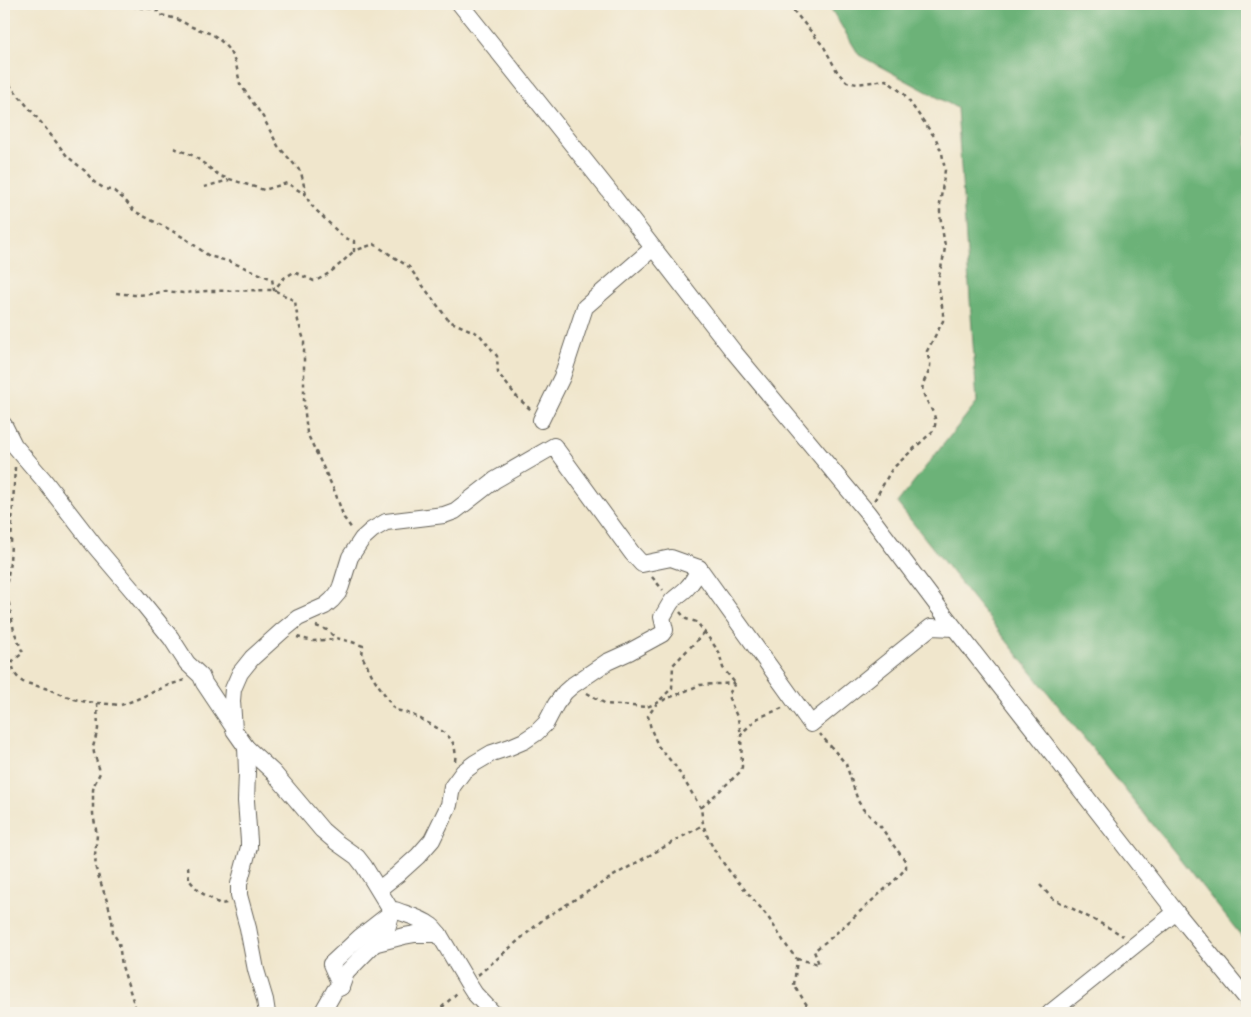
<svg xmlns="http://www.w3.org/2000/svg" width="1251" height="1017" font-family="Mynerve,sans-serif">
  <rect width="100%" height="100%" fill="#f7f3e8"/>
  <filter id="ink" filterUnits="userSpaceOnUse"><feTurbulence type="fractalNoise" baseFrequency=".02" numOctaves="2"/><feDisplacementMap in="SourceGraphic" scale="10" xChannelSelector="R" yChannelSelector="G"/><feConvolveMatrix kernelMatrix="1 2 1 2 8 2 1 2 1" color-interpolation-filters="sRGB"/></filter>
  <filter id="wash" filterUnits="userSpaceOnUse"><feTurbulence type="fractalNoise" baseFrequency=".0096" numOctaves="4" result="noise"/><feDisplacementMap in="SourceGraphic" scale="20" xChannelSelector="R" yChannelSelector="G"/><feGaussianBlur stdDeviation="1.12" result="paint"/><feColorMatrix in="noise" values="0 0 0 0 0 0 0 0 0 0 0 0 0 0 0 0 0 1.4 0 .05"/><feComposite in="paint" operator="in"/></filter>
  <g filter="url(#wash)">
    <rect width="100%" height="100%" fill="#f0e6cc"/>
    <!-- forest -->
    <polygon fill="#6cb278" stroke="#44674a" points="828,4 1247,4 1247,943 897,503 977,402 957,108 859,55"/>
  </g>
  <g filter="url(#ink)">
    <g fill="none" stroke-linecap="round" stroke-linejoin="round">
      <!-- minor casing -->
      <g stroke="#66635a" stroke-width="18">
        <g id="minor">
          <polyline points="460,4 606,187 734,352 867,512 946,617 1176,912 1247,999"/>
          <polyline points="541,420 562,377 585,307 653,248"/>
          <polyline points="4,425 14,445 43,479 94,545 133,591 171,638 187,663 201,676 204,683 232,725"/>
          <polyline points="246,747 247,772 246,801 249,841 249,847 239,884 239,895 248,928 256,970 265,1000 267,1013"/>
          <path d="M379,889L397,875L418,856L432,840L449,805L452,787L463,772L475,763L492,753L510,747L524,741L536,733L546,723L556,704L565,692L573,685L607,662L629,652L662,634L665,630L662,617C666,612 669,604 673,600C677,596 682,593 686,589C692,583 696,576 699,568"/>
          <polyline points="377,943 404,936 415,934 439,934"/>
          <polyline points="341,987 331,964 360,937 392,912"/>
          <polyline points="322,1013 335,990 341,987 346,973 383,935 387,929 392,912"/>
          <path d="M493,1013L475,994L468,983L439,934C436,931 434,927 430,925C421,918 405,914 395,910L392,912L364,866L357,857L336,842L322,830L273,772L246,747L234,730L232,701L233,689L240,673L252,658L282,631L298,618L325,606L332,600L338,593L341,586L350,557L362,539L372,530L386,522L444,515L455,511L495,480L554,446L632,553L642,564L671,558L699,568L811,724L931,627L954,628"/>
          <polyline points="1050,1013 1176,912"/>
        </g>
      </g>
      <!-- path -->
      <g stroke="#66635a" stroke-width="2.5" stroke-dasharray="4 4" stroke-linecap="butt">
        <polyline points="116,4 120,5 144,8 148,8 156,10 161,15 177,19 192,27 209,33 215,36 222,42 229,50 236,64 240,84 263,117 278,146 301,172 306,195 310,204 341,235 345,238 354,241 354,251 374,244 409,267 449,321 479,334 497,356 498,373 517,397 531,410"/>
        <path d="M788,4L824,47L838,73L847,82L857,84L886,80L904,94L936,139L942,153L945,170L940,204V215L945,246L944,255L939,276L938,283L943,312V321L927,351C927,357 931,361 930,366C930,375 920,382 923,392C927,406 942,418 932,432L892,469L874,501"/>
        <path d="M4,78L43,125L67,156L85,171L94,182L105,189L114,191L125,200L134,211L151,220L167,228L186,239L209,256L231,262L272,279L274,290L284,278L294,272L314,281C329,276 342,262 354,251"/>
        <polyline points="174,148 194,156 220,176 264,190 287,183 306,195"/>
        <polyline points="204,187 229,180"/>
        <polyline points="116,293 134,295 151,294 166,291 183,293 207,291 274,290 295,301 298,321 304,340 304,404 307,433 335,492 344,518 352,529"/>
        <polyline points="15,467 10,562 6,588 14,631 23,653 14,660 12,664 15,674 20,680 23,682 48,689 71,698 86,702 121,705 135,700 169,685 185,680"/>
        <polyline points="652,577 663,590"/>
        <polyline points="680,612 686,619 697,622 719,652 723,668 735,683"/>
        <path d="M316,626L327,630L336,638L352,642L363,646L362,656L373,677L395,710C400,711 406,712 410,714C416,716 422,720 428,723C445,732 458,739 455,761"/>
        <polyline points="297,637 313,641 336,639"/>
        <polyline points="4,668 7,663 13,660"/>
        <polyline points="735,683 728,696 738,719 741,734"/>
        <polyline points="587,693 606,704 647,707 700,685 735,683"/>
        <polyline points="97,703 98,729 93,747 94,753 99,768 100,773 94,785 93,790 93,814 97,835 95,855 96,869 108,904 112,919 113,933 119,943 122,966 137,1013"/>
        <path d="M782,708L758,718L745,730L741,735L742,767L740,772L701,808C702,814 702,821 704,827C714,859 743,886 764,912C776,927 784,945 797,959L794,985L812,1013"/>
        <polyline points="701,808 676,767 658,746 651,729 648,716 657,703 672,688 673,665 704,633"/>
        <polyline points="188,866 189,880 200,892 220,904 227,903"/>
        <polyline points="1040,885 1052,898 1115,931 1123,936"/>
        <polyline points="797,959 819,964 814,951 833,936 897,878 906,868 906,863 904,859 894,846 881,827 863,809 858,801 846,764 820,734"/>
        <polyline points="478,975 546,917 620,872 703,825"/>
        <polyline points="436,1013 457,993"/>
      </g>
      <!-- minor -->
      <use href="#minor" stroke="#fff" stroke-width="16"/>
    </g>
  </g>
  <!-- margin -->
  <rect width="1251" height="1017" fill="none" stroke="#f7f3e8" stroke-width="20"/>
</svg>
